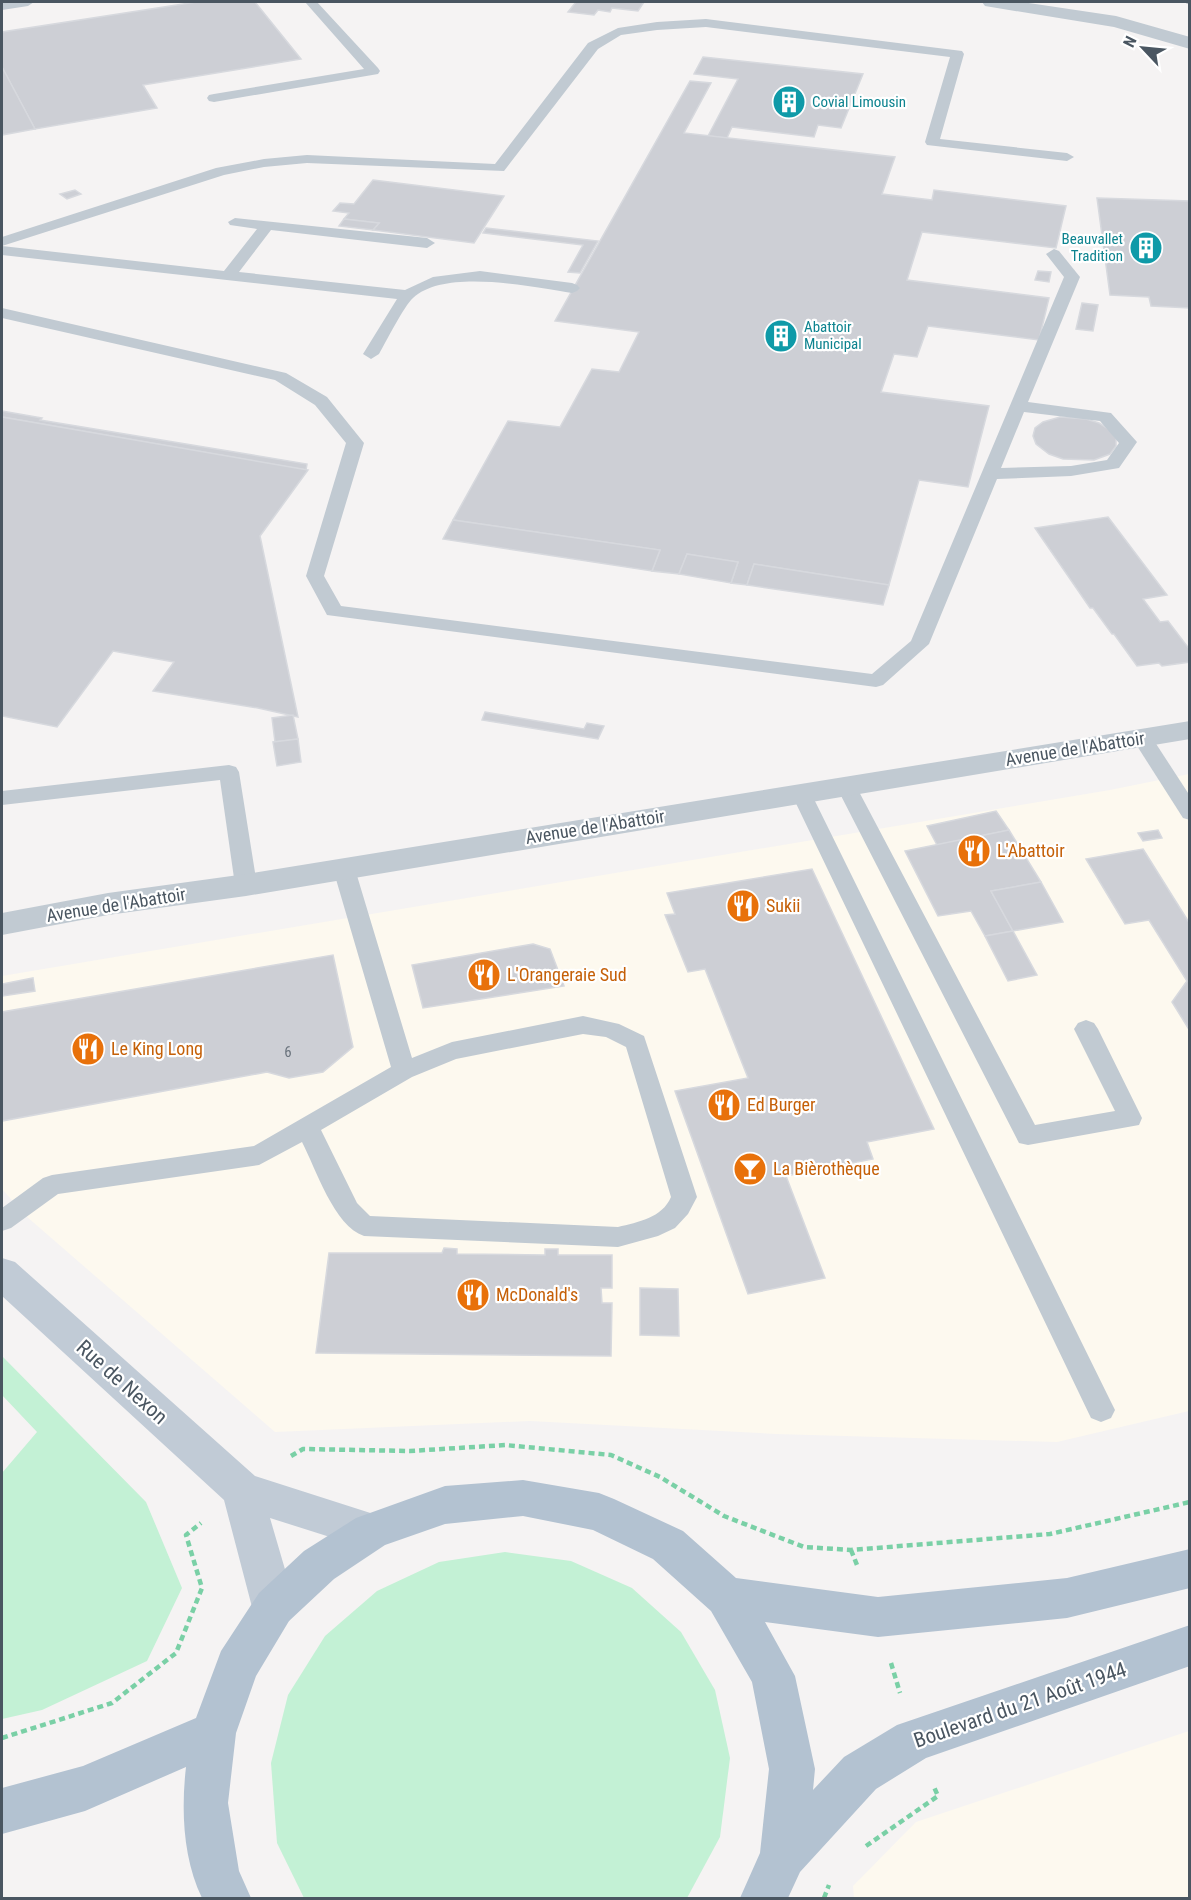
<svg xmlns="http://www.w3.org/2000/svg" width="1191" height="1900" font-family="'Roboto Condensed',sans-serif">
  <rect width="100%" height="100%" fill="#f5f3f3"/>
  <!-- commercial -->
  <g fill="#fdf9ef">
    <polygon points="1189,774 1189,1411 1057,1442 776,1434 530,1421 275,1432 26,1216 2,1189 2,976 1110,790"/>
    <polygon points="1189,1731 1189,1898 854,1898 853,1886 916,1822"/>
  </g>
  <!-- green -->
  <g fill="#c3f1d5">
    <polygon points="2,1356 146,1502 182,1588 147,1661 42,1710 2,1719 2,1473 37,1432 2,1395"/>
    <polygon points="505,1552 571,1561 632,1588 681,1632 715,1690 730,1758 720,1837 687,1898 304,1898 277,1843 271,1763 288,1695 325,1636 377,1591 439,1562"/>
  </g>
  <!-- building -->
  <g fill="#cdcfd5" stroke="#d7d9de" stroke-width="1.5">
    <polygon points="196,2 255,2 301,59 143,85 157,108 35,129 2,67 2,32"/>
    <polygon points="576,2 644,2 638,11 612,8 610,12 598,10 594,15 568,12"/>
    <polygon points="703,57 863,74 841,128 818,125 814,137 732,127 727,138 708,136 738,79 694,74"/>
    <polygon points="2,67 35,129 2,135"/>
    <polygon points="690,81 711,83 684,133 895,157 882,194 932,200 934,190 1066,206 1056,248 922,232 907,280 1049,298 1039,340 928,326 917,357 894,354 881,392 989,406 968,487 919,480 889,585 754,564 747,585 731,583 738,562 687,554 679,574 652,571 660,550 453,520 508,421 560,427 592,369 619,372 639,332 555,321"/>
    <polygon points="373,180 504,196 474,243 373,230 379,223 344,219 349,213 333,211 340,203 354,204"/>
    <polygon points="75,190 81,194 67,199 60,194"/>
    <polygon points="1097,198 1190,201 1190,308 1151,306 1149,297 1110,295"/>
    <polygon points="344,219 379,223 373,230 339,226"/>
    <polygon points="486,228 598,241 580,273 568,272 583,245 483,233"/>
    <polygon points="1038,271 1051,272 1049,282 1035,280"/>
    <polygon points="1082,303 1098,305 1093,331 1076,329"/>
    <polygon points="2,411 42,418 40,420 307,464 306,470 2,417"/>
    <polygon points="2,417 308,470 260,536 298,717 258,708 153,691 174,662 113,651 57,727 2,716"/>
    <polygon points="1060,417 1086,419 1099,423 1110,430 1116,438 1116,446 1110,454 1094,460 1063,459 1049,454 1036,444 1033,436 1035,428 1043,422"/>
    <polygon points="1108,517 1167,595 1143,599 1160,622 1168,621 1190,650 1190,662 1162,666 1159,663 1137,666 1114,634 1112,634 1093,608 1090,608 1035,528"/>
    <polygon points="453,520 660,550 652,571 443,539"/>
    <polygon points="687,554 738,562 731,583 679,574"/>
    <polygon points="754,564 889,585 883,605 747,585"/>
    <polygon points="485,712 584,729 587,723 604,726 598,739 482,720"/>
    <polygon points="293,715 298,739 275,742 272,718"/>
    <polygon points="298,739 301,762 277,766 273,742"/>
    <polygon points="996,811 1009,830 937,845 927,826"/>
    <polygon points="1009,830 1041,882 991,891 1013,931 985,936 971,911 938,916 905,851"/>
    <polygon points="1158,830 1162,838 1143,841 1138,833"/>
    <polygon points="1143,849 1190,924 1190,1031 1172,1002 1187,981 1149,920 1125,924 1086,859"/>
    <polygon points="812,869 934,1129 867,1142 873,1159 786,1176 825,1278 748,1294 675,1091 748,1078 705,969 688,972 665,915 675,914 667,893"/>
    <polygon points="1041,882 1063,922 1013,931 991,891"/>
    <polygon points="1013,931 1037,975 1008,981 985,936"/>
    <polygon points="533,944 550,949 564,986 423,1008 412,965"/>
    <polygon points="333,955 353,1047 323,1072 289,1078 267,1072 2,1121 2,1012"/>
    <polygon points="33,978 35,991 3,996 2,984"/>
    <polygon points="444,1248 457,1249 457,1254 545,1255 545,1249 558,1249 558,1255 612,1255 612,1288 601,1288 602,1303 612,1303 611,1356 316,1353 329,1253 442,1253"/>
    <polygon points="640,1288 678,1289 679,1336 640,1335"/>
  </g>
  <g fill="none" stroke-linecap="round" stroke-linejoin="round">
    <!-- path -->
    <g stroke="#7ad0a6" stroke-width="4.5" stroke-dasharray="6 4" stroke-linecap="butt">
      <polyline points="291,1456 303,1449 410,1451 505,1445 611,1455 660,1477 724,1516 804,1547 851,1550 1050,1534 1190,1502"/>
      <polyline points="851,1550 857,1565"/>
      <polyline points="891,1663 900,1693"/>
      <polyline points="2,1738 112,1703 176,1653 202,1588 186,1535 201,1523"/>
      <polyline points="866,1846 938,1796 934,1787"/>
      <polyline points="824,1898 829,1885"/>
    </g>
    <!-- lane -->
    <g fill="#c1cad2" fill-rule="evenodd">
      <polygon points="2,2 34,2 28,6 2,10"/>
      <polygon points="305,2 317,2 378,68 380,71 378,74 214,102 209,101 207,98 209,95 214,94 364,69"/>
      <path d="M706,19L962,51L964,54L940,139L1067,153L1074,157L1067,161L927,145L925,142L950,57L706,27L657,30L621,35L598,49L504,171L307,163L264,167L224,175L2,246L224,271L257,229L230,225L228,222L235,218L427,238L435,243L427,248L271,230L239,272L405,290L433,277L480,271L572,283L577,285L580,288L577,291L572,293C532,287 445,268 413,298C404,306 386,342 379,354L371,359L363,354L397,299L2,255V237L216,168L264,159L307,155L495,164L588,43L618,28L657,22Z"/>
      <path d="M1054,249L1059,251L1080,277L1028,402L1111,413L1137,442L1119,468L1071,476L997,479L929,644L883,685L876,687L327,615L306,576L346,443L315,405L275,380L2,318V308L286,373L327,397L364,443L324,576L341,606L872,674L911,641L1064,277L1046,254ZM1024,412L1100,421L1119,443L1107,460L1071,466L1001,468Z"/>
      <polygon points="1142,732 1149,733 1190,796 1190,820 1183,818 1132,738 1135,733"/>
      <polygon points="229,765 236,767 239,772 257,885 254,890 246,892 238,890 235,885 220,780 2,805 2,791"/>
      <polygon points="846,779 853,781 856,786 1035,1125 1115,1111 1074,1029 1078,1023 1086,1020 1094,1023 1098,1029 1142,1118 1139,1125 1028,1145 1019,1143 836,786 839,781"/>
      <polygon points="801,786 808,788 811,793 1111,1402 1115,1410 1111,1418 1101,1422 1091,1418 791,793 794,788"/>
      <path d="M344,862L352,864L355,869L412,1058L452,1042L583,1016L619,1024L644,1036L697,1197L688,1214L675,1228L658,1236L618,1247L364,1236C334,1226 316,1169 302,1142L259,1165L58,1194L11,1228L2,1231V1208L43,1178L52,1175L254,1146L391,1067L333,869L336,864ZM583,1034L606,1037L626,1047L671,1197C662,1218 638,1222 618,1227L370,1216L357,1203L321,1130L412,1077L456,1059Z"/>
    </g>
    <!-- street -->
    <g fill="#c1cad2" fill-rule="evenodd">
      <polygon points="982,2 1022,2 1116,16 1190,37 1190,49 1114,27 991,7 985,6"/>
      <polygon points="1190,721 1190,739 246,896 108,915 2,935 2,913 108,893 246,874"/>
    </g>
    <!-- secondary -->
    <polygon fill="#c1cbd6" fill-rule="evenodd" points="2,1258 15,1262 255,1476 386,1518 392,1531 386,1544 371,1550 270,1518 296,1607 289,1621 274,1627 259,1621 252,1607 224,1500 2,1296"/>
    <!-- primary -->
    <path fill="#b3c2d1" fill-rule="evenodd" d="M523,1480L599,1493L614,1499L683,1531L736,1578L878,1597L1067,1578L1190,1549V1588L1067,1618L878,1637L765,1622L795,1676L815,1769L813,1790L844,1757L897,1725L1190,1625V1666L926,1758L876,1789L800,1872L788,1898H740L760,1853L769,1769L752,1682L711,1611L653,1559L593,1530L523,1516L445,1524L385,1545L334,1579L289,1621L256,1676L236,1733L228,1803L239,1871L251,1898H202C183,1859 181,1810 186,1767L85,1811L2,1834V1788L83,1766L196,1718L221,1651L259,1593L304,1551L356,1518L445,1486Z"/>
    <!-- rail -->
    <polyline stroke="#b5b8bd" stroke-width="3" points="1187,2 1190,3"/>
  </g>
  <!-- icons -->
  <defs>
    <g id="building-disc" transform="scale(1.725)"><circle r="9.5" fill="#0f9aa8" stroke="#fff"/><path d="M-4-6H4V6H1V3H-1V6H-4ZM-2.5-4.3h1.7v1.8h-1.7ZM.8-4.3h1.7v1.8H.8ZM-2.5-1h1.7V.8h-1.7ZM.8-1h1.7V.8H.8Z" fill="#fff"/></g>
    <g id="restaurant-disc" transform="scale(1.725)"><circle r="9.5" fill="#e8710a" stroke="#fff"/><path d="M-5-6h1v4h1v-4h1v4h1v-4h1v5L-1.5 .5V6h-2V.5L-5-1ZM5-6V6H3V1.5H1.5Q1.5-4 5-6Z" fill="#fff"/></g>
    <g id="bar-disc" transform="scale(1.725)"><circle r="9.5" fill="#e8710a" stroke="#fff"/><path d="M-6-5H6L.8 .8V4.5H3.5V6h-7V4.5H-.8V.8Z" fill="#fff"/></g>
  </defs>
  <g fill-rule="evenodd">
    <use href="#building-disc" x="789" y="102"/>
    <use href="#building-disc" x="1146" y="248"/>
    <use href="#building-disc" x="781" y="336"/>
    <use href="#restaurant-disc" x="974" y="851"/>
    <use href="#restaurant-disc" x="743" y="906"/>
    <use href="#restaurant-disc" x="484" y="975"/>
    <use href="#restaurant-disc" x="88" y="1049"/>
    <use href="#restaurant-disc" x="724" y="1105"/>
    <use href="#bar-disc" x="750" y="1169"/>
    <use href="#restaurant-disc" x="473" y="1295"/>
  </g>
  <g text-anchor="middle" stroke-width="4.5" stroke-linejoin="round" paint-order="stroke">
    <!-- far-culture labels -->
    <g font-size="15" fill="#0d838f" stroke="#fff" text-anchor="start">
      <text x="812" y="107">Covial Limousin</text>
      <text x="1123" y="244" text-anchor="end">Beauvallet<tspan x="1123" dy="17">Tradition</tspan></text>
      <text x="804" y="332">Abattoir<tspan x="804" dy="17">Municipal</tspan></text>
    </g>
    <!-- number labels -->
    <g font-size="15" fill="#6b747e">
      <text x="288" y="1057">6</text>
    </g>
    <!-- street labels -->
    <g font-size="18" fill="#4a5661" stroke="#fff">
      <text transform="translate(1075 749) rotate(-9)" y="6">Avenue de l'Abattoir</text>
      <text transform="translate(595 827) rotate(-9)" y="6">Avenue de l'Abattoir</text>
      <text transform="translate(116 905) rotate(-9)" y="6">Avenue de l'Abattoir</text>
    </g>
    <!-- food labels -->
    <g font-size="18" fill="#c56008" stroke="#fff" text-anchor="start">
      <text x="997" y="857">L'Abattoir</text>
      <text x="766" y="912">Sukii</text>
      <text x="507" y="981">L'Orangeraie Sud</text>
      <text x="111" y="1055">Le King Long</text>
      <text x="747" y="1111">Ed Burger</text>
      <text x="773" y="1175">La Bièrothèque</text>
      <text x="496" y="1301">McDonald's</text>
    </g>
    <!-- near-street labels -->
    <g font-size="21" fill="#4a5661" stroke="#fff">
      <text transform="translate(122 1382) rotate(42)" y="7">Rue de Nexon</text>
      <text transform="translate(1020 1705) rotate(-19)" y="7">Boulevard du 21 Août 1944</text>
    </g>
  </g>
  <!-- border -->
  <rect width="1191" height="1900" fill="none" stroke="#4a5661" stroke-width="6"/>
  <!-- north arrow -->
  <g transform="translate(1143 48) rotate(296)" stroke="#ffffff" stroke-width="4.5" paint-order="stroke">
  <path d="M0-4.5L10 22L0 15L-10 22Z" fill="#4a5661"/>
  <text y="-9" font-size="16" font-weight="bold" text-anchor="middle" fill="#4a5661">N</text>
  </g>
</svg>
